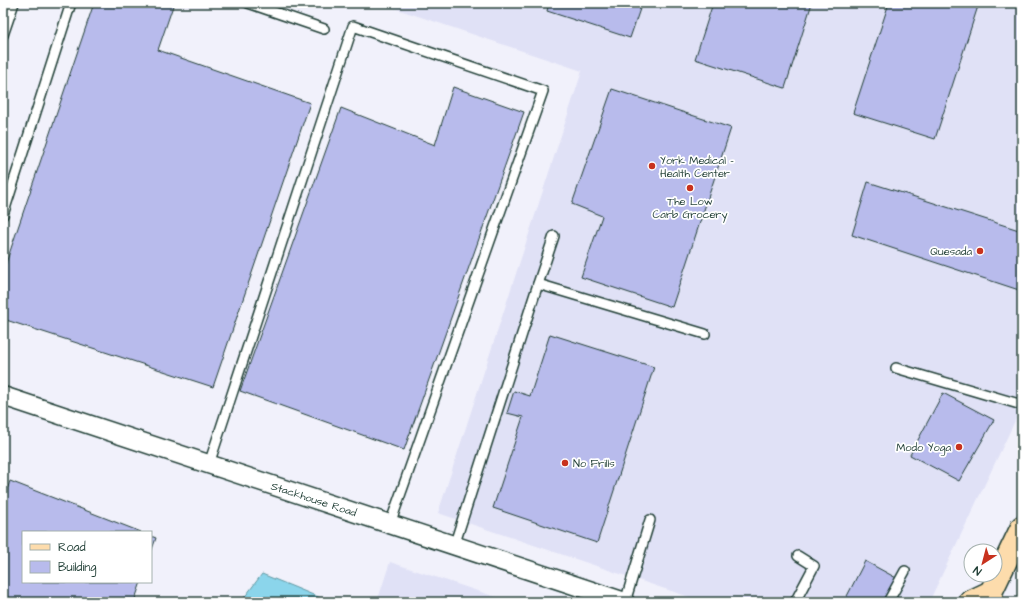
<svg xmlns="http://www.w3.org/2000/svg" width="1025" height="605" font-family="'Architects Daughter',sans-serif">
  <rect width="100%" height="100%" fill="#f1f1fb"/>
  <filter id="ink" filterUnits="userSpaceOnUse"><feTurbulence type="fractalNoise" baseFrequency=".025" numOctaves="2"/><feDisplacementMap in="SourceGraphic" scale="8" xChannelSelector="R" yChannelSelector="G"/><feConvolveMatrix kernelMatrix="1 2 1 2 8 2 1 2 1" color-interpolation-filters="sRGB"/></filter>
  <g filter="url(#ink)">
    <!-- built -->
    <g fill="#e0e1f6">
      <polygon points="379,3 1022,3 1022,406 929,602 704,602 438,513 582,71"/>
      <polygon points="390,562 511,602 377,602"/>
    </g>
    <!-- water -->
    <polygon fill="#8bd5eb" stroke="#6098a2" points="262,574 328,601 328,602 241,602"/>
    <!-- building -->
    <g fill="#b8bbec" stroke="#1f3d34">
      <polygon points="94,3 174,3 158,50 310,103 213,387 3,319 3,272"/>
      <polygon points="549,3 642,3 630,38 547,11"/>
      <polygon points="713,3 812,3 785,88 695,59"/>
      <polygon points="889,3 979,3 935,139 853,113"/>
      <polygon points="453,87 524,112 404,450 240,391 341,108 435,145"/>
      <polygon points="612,89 731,128 672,307 581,277 602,216 572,204"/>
      <polygon points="868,182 1022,231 1022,291 852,235"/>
      <polygon points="550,334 654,367 597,543 493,508 523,417 507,413 514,391 530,396"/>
      <polygon points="943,393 994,420 959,481 910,455"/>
      <polygon points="10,481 141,532 23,532 23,582 141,582 134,602 3,602 3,502"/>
      <polygon points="151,536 156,538 151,552"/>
      <polygon points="865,561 900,580 889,602 844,602"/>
    </g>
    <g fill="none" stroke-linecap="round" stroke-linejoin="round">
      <!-- service casing -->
      <g stroke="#1f3d34" stroke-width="12">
        <g id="service">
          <polyline points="248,3 324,29"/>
          <polyline points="3,35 14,3"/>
          <polyline points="3,215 71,3"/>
          <polyline points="538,284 554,236"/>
          <polyline points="896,368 1022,405"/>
          <polyline points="209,464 353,26 543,91 390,524"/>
          <polyline points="454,546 538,284 705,334"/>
          <polyline points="625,602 650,520"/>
          <polyline points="795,602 814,566 798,556"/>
          <polyline points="888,602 905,571"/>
        </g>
      </g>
      <!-- minor casing -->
      <g stroke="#1f3d34" stroke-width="21">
        <polyline id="minor" points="3,396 625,602"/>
      </g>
      <!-- primary casing -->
      <g stroke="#1f3d34" stroke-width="25">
        <g id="primary">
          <polyline points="970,602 991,592"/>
          <polyline points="992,602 991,592 1022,527"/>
        </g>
      </g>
      <!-- service -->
      <use href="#service" stroke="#fff" stroke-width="9"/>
      <!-- minor -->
      <use href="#minor" stroke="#fff" stroke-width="18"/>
      <!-- primary -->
      <use href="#primary" stroke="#fddcac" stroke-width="22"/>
    </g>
  </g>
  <!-- markers -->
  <g fill="#c8321e" stroke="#fff" stroke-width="1.5">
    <circle cx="652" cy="166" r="4"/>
    <circle cx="690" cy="188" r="4"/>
    <circle cx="980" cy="251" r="4"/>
    <circle cx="959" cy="447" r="4"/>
    <circle cx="565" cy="463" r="4"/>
  </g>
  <g text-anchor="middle" stroke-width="3.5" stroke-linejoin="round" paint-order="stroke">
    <!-- poi labels -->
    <g font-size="11" fill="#1f3d34" stroke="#fff" text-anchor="start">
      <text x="660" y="164">York Medical -<tspan x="660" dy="13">Health Center</tspan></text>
      <text x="690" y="205" text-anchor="middle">The Low<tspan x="690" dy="13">Carb Grocery</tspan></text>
      <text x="972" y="255" text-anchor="end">Quesada</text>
      <text x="951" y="451" text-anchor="end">Modo Yoga</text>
      <text x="573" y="467">No Frills</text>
    </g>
    <!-- street labels -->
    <g font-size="11" fill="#1f3d34" stroke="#fff">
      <text transform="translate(314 499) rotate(18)" y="4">Stackhouse Road</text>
    </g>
  </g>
  <!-- margin -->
  <rect width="1025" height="605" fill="none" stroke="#fff" stroke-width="16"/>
  <rect x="8" y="8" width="1009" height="589" fill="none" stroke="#1f3d34" stroke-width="1.5" filter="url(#ink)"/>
  <!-- legend -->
  <rect x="22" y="531" width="130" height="52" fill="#ffffff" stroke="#a5b1ae"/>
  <rect x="30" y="544" width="20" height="6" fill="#fddcac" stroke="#a5b1ae"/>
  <text x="58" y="551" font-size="12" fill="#1f3d34">Road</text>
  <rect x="30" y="561" width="20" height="12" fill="#b8bbec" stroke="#a5b1ae"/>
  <text x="58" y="571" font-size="12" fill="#1f3d34">Building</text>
  <!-- north arrow -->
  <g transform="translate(983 563) rotate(216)"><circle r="19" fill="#ffffff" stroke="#a5b1ae"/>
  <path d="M0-3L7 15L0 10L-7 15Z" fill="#c8321e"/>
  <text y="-6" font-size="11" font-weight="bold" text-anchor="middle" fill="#1f3d34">N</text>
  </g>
</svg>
